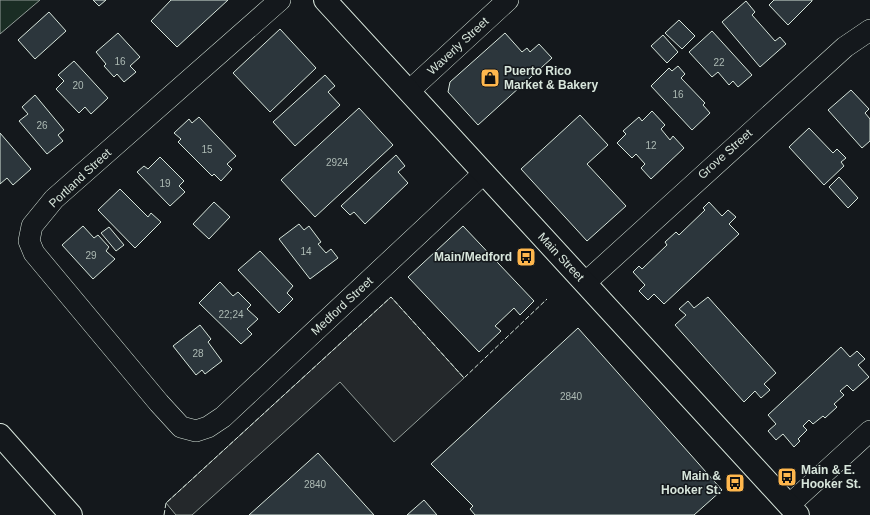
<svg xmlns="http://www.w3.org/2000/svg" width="870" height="515" font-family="Arial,sans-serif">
  <rect width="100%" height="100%" fill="#14181c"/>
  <!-- green -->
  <polygon fill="#1a2d24" stroke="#939e99" points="0,0 40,0 0,34"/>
  <!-- parking -->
  <polygon fill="#24282b" stroke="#939e99" points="391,297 464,378 394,442 340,382 192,515 176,515 166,503"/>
  <!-- building -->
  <g fill="#2c363c" stroke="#d8e6dc">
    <polygon points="93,0 106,0 99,6"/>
    <polygon points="171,0 228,0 177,47 151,21"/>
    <polygon points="774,0 812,0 812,1 788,25 769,5"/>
    <polygon points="746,1 755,12 752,15 775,41 780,37 786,44 760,67 722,22"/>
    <polygon points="49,12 66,31 35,59 18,40"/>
    <polygon points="679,20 695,36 682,49 665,33"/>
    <polygon points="280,29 316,68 270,112 233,73"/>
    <polygon points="712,31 752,75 738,87 733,81 729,85 718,72 712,77 689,52"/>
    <polygon points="118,33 140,57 130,66 136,72 124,82 117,74 114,77 104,66 106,64 96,52"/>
    <polygon points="505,33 522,52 527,48 530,52 539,44 552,58 478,125 448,92 450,82"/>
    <polygon points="663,35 678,52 667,63 651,46"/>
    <polygon points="74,61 108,98 91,114 85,107 79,113 56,89 64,81 58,75"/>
    <polygon points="678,66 685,74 681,78 705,103 703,105 710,113 692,130 651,86 669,68 672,71"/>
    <polygon points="325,75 335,86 328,92 340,105 295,146 273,122"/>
    <polygon points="851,90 869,109 865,113 870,119 870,141 862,148 828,110"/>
    <polygon points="35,95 64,130 58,135 63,141 47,154 19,121 28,114 22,107"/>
    <polygon points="359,108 393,145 315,217 281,180"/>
    <polygon points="652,111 665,125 661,129 670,140 673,136 684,148 651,179 641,168 645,164 636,154 632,158 617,143 626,134 623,131 639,117 642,121"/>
    <polygon points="580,115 608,145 587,164 626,206 587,241 521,169"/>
    <polygon points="199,117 236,156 227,164 232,169 221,181 214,174 212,176 178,142 181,139 174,133 189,119 192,123"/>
    <polygon points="809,128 833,153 837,149 846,158 841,162 844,166 824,185 789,147"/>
    <polygon points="0,133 31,169 13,185 7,178 0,184"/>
    <polygon points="396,155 405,166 398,172 408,183 365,224 354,212 350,215 341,206"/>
    <polygon points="160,157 184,181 179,186 185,192 170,206 137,172 144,166 148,169"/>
    <polygon points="839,177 858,198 848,208 829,187"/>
    <polygon points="120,189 148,217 151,213 161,222 135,248 98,210"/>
    <polygon points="214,202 230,217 209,239 193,224"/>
    <polygon points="709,202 722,216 728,210 736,217 729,224 739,234 664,304 654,294 648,300 639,291 645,285 633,272 639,266 642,269 667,245 665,242 676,232 679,235 705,210 703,208"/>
    <polygon points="299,224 304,230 309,226 321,242 318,244 326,253 331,249 338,258 310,279 279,239"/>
    <polygon points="83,226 94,238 98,235 109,247 106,251 115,259 93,279 62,245"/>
    <polygon points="463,226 534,301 520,315 514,308 495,326 501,331 479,352 408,277"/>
    <polygon points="109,227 124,245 116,251 101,233"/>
    <polygon points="260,251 293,286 287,293 293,299 279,313 238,270"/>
    <polygon points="220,282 233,296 238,292 251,305 247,309 258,319 247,329 252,334 241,344 199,303"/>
    <polygon points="708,297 776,373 764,384 770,390 761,398 755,391 744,402 675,325 686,315 679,309 688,301 694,308"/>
    <polygon points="200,325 211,339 208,342 222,361 205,374 202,370 196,375 173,346"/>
    <polygon points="578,328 722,490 694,515 475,515 470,509 473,506 431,464"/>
    <polygon points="841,347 850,357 857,351 865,359 858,365 869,377 853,391 847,385 840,391 844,395 834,404 837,407 825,418 823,416 813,424 809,420 803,426 807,430 798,439 800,441 794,447 783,434 776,440 768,431 776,424 768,415"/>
    <polygon points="318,453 374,515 249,515"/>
    <polygon points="424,500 437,515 407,515"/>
  </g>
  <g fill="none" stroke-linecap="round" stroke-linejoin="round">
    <!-- street casing -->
    <g stroke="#d8e6dc" stroke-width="22">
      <g id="street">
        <polyline points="280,0 54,199 32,226 29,241 34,253 159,403 181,427 196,431 208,427 223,417 484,173"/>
        <polyline points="409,91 508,0"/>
        <polyline points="585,283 845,47 870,30"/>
        <polyline points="789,505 870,431"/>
      </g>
    </g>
    <!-- secondary casing -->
    <g stroke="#d8e6dc" stroke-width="24">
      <polyline id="secondary" points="325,0 798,515"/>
    </g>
    <!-- highway casing -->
    <g stroke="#d8e6dc" stroke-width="24">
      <polyline id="highway" points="0,435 71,515"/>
    </g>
    <!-- street -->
    <use href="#street" stroke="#14181c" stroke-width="21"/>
    <!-- secondary -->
    <use href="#secondary" stroke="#14181c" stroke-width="22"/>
    <!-- highway -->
    <use href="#highway" stroke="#14181c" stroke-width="22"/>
    <!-- fence -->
    <polyline stroke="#d8e6dc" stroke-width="1" stroke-dasharray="5 2" stroke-linecap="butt" points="164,515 166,503 391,297 464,378 547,299"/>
  </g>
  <!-- icons -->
  <defs>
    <g id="shop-square" transform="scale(1)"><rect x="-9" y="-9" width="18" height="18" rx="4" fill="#ffb74d" stroke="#14181c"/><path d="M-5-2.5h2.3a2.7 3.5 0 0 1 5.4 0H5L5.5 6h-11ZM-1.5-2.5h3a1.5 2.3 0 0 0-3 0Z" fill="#111"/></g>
    <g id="bus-square" transform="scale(1)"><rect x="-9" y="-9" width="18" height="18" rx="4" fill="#ffb74d" stroke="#14181c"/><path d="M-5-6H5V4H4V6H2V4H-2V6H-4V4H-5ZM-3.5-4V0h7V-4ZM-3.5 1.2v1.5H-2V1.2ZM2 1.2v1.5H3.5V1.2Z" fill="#111"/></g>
  </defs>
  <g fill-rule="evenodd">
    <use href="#shop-square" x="490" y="78"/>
    <use href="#bus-square" x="526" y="257"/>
    <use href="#bus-square" x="787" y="477"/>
    <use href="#bus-square" x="735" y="483"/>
  </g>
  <g text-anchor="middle" stroke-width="3" stroke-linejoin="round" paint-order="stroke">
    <!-- number labels -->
    <g font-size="10" fill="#adbab4">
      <text x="120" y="65">16</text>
      <text x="719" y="66">22</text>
      <text x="78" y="89">20</text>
      <text x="678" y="98">16</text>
      <text x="42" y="129">26</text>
      <text x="651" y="149">12</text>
      <text x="207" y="153">15</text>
      <text x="337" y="166">2924</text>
      <text x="165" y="187">19</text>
      <text x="306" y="255">14</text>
      <text x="91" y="259">29</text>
      <text x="231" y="318">22;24</text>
      <text x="198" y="357">28</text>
      <text x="571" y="400">2840</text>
      <text x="315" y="488">2840</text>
    </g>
    <!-- street labels -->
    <g font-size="12" fill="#d8e6dc" stroke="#14181c">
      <text transform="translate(458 46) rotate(-43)" y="4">Waverly Street</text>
      <text transform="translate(725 154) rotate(-42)" y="4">Grove Street</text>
      <text transform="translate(80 178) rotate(-43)" y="4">Portland Street</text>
      <text transform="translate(561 257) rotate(47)" y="4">Main Street</text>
      <text transform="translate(342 306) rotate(-43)" y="4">Medford Street</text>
    </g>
    <!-- poi labels -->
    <g font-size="12" font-weight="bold" fill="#d8e6dc" stroke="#14181c" text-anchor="start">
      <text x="504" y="75">Puerto Rico<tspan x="504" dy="14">Market &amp; Bakery</tspan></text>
      <text x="512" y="261" text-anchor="end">Main/Medford</text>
      <text x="801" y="474">Main &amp; E.<tspan x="801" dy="14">Hooker St.</tspan></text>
      <text x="721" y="480" text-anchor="end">Main &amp;<tspan x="721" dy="14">Hooker St.</tspan></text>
    </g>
  </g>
</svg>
